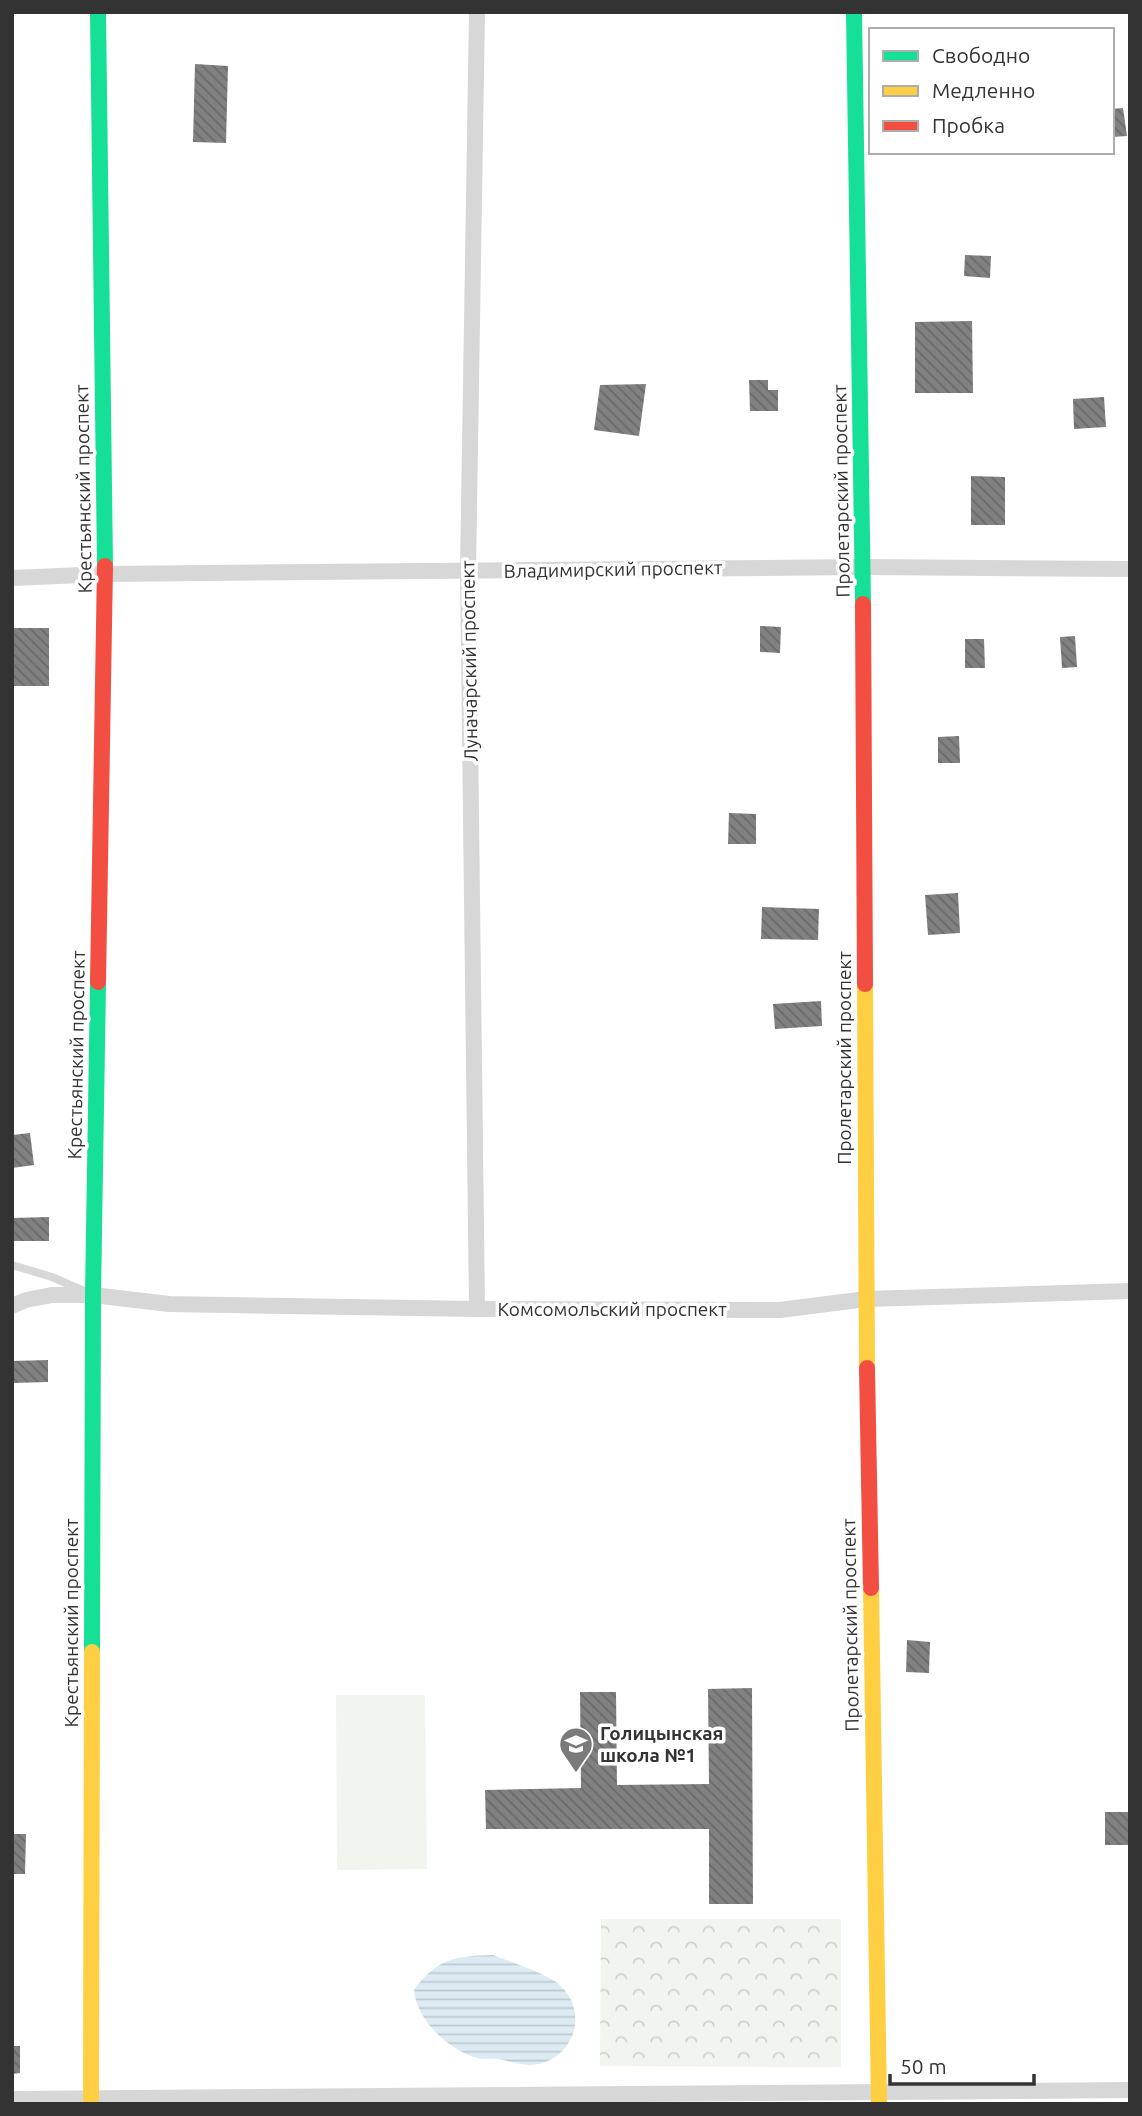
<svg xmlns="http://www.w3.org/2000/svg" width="1142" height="2116" font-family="Ubuntu,sans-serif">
  <defs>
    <pattern id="park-crowns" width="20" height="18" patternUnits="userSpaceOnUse" patternTransform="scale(1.75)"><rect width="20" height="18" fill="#f1f5ed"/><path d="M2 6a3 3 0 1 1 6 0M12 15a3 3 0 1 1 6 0" fill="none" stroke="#cfd2cc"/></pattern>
    <pattern id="water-rules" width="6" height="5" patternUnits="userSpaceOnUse" patternTransform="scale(1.75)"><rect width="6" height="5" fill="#ddebf3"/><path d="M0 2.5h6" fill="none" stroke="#becad1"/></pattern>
    <pattern id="building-back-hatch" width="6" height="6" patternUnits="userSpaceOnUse" patternTransform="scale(1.75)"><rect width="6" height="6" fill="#818181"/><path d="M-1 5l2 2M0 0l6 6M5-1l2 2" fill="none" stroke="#6a6a6a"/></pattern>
  </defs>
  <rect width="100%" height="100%" fill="#fff"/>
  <!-- park -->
  <polygon fill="url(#park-crowns)" points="601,1919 841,1919 841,2067 600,2066"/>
  <!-- pitch -->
  <polygon fill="#f1f5ed" points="336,1695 425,1695 427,1869 337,1870"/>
  <!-- water -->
  <path fill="url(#water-rules)" d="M493,1955C513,1963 535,1969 553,1980C565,1987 574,2001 575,2015C578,2041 556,2065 530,2065C520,2065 508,2061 498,2059C491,2058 483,2060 477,2058C448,2050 416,2019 414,1990C437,1958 456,1956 493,1955Z"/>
  <!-- building -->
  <g fill="url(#building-back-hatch)">
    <polygon points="195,64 228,66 226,143 193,142"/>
    <polygon points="1123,108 1127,136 1112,137 1112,109"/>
    <polygon points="965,255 991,256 990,278 964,276"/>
    <polygon points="972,321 973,393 915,393 915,322"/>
    <polygon points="749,380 768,380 768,390 778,390 778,411 750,411"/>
    <polygon points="646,384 639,436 594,430 600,385"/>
    <polygon points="1104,397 1106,427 1074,429 1073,399"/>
    <polygon points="971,476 1005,477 1005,525 971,525"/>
    <polygon points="760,626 781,627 780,653 760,652"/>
    <rect x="13" y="628" width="36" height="58"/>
    <polygon points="1075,636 1077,667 1062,668 1060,637"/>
    <polygon points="965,639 984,639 985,668 965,668"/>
    <polygon points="959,736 960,763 938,763 938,737"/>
    <polygon points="729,813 756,814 756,844 728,844"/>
    <polygon points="958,893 960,933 928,935 925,895"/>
    <polygon points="762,907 819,909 818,940 761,939"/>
    <polygon points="821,1001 822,1026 775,1029 773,1004"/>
    <polygon points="30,1133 34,1165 12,1168 12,1135"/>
    <polygon points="49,1217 49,1241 12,1241 12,1218"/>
    <polygon points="48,1360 48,1382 12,1383 12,1361"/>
    <polygon points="907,1640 930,1642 929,1673 906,1672"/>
    <polygon points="752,1688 753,1904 709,1904 709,1829 486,1829 485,1790 581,1788 580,1692 616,1692 617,1785 709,1784 708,1689"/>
    <rect x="1105" y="1812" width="25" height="33"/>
    <polygon points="12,1834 26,1834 25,1874 12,1874"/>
    <polygon points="12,2046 20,2046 20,2073 12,2074"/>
  </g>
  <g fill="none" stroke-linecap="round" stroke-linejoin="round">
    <!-- lane -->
    <polyline stroke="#d7d7d7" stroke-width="8" points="12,1265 52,1277 84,1291"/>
    <!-- street -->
    <g stroke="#d7d7d7" stroke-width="16">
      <polyline points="12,578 105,574 863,567 1130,569"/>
      <polyline points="12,1306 26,1300 52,1295 93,1295 169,1304 477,1309 780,1310 866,1299 1130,1291"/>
      <polyline points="477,1309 468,571 477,12"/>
      <polyline points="12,2099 1130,2090"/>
    </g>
    <!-- fast -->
    <g stroke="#16e098" stroke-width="16">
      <polyline points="98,12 105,566"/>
      <polyline points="854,12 863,604"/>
      <polyline points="92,1652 93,1295 98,982"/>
    </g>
    <!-- slow -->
    <g stroke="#ffcf43" stroke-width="16">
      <polyline points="865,984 867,1368"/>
      <polyline points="871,1588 879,2104"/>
      <polyline points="91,2104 92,1652"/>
    </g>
    <!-- jam -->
    <g stroke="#f24e42" stroke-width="16">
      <polyline points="863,604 865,984"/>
      <polyline points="98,982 105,566"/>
      <polyline points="867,1368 871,1588"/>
    </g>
  </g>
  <!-- icons -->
  <defs>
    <g id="school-pin" transform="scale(1.75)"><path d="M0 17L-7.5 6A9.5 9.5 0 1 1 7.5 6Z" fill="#7a7a7a" stroke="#fff"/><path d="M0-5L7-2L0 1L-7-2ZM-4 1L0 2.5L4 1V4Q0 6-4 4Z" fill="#fff"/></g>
  </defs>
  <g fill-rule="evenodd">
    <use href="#school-pin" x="576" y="1744"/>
  </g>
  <g text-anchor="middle" stroke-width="7" stroke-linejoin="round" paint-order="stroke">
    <!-- street labels -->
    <g font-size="19" fill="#333" stroke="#fff">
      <text transform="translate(83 489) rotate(-91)" y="7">Крестьянский проспект</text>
      <text transform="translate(841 491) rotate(-91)" y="7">Пролетарский проспект</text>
      <text transform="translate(613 569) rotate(-1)" y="7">Владимирский проспект</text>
      <text transform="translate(469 661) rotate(-91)" y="7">Луначарский проспект</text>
      <text transform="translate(76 1055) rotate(-89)" y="7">Крестьянский проспект</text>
      <text transform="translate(844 1058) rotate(-90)" y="7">Пролетарский проспект</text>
      <text x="612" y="1316">Комсомольский проспект</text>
      <text transform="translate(71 1623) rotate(-90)" y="7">Крестьянский проспект</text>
      <text transform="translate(850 1625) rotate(-91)" y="7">Пролетарский проспект</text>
    </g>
    <!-- poi labels -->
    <g font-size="19" font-weight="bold" fill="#333" stroke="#fff" text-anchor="start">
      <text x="600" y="1740">Голицынская<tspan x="600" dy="22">школа №1</tspan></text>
    </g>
  </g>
  <!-- border -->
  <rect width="1142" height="2116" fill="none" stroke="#333333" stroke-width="28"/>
  <!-- legend -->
  <rect x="869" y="28" width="245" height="126" fill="#ffffff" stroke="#adadad" stroke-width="2"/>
  <rect x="883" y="51" width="35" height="10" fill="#16e098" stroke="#adadad" stroke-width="2"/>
  <text x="932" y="63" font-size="21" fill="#333333">Свободно</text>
  <rect x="883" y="86" width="35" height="10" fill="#ffcf43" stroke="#adadad" stroke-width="2"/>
  <text x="932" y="98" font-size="21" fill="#333333">Медленно</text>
  <rect x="883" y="121" width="35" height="10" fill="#f24e42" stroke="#adadad" stroke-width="2"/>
  <text x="932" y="133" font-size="21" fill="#333333">Пробка</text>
  <!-- scale -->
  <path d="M890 2074v10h144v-10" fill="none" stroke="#333333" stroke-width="3.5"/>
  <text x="900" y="2074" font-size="21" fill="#333333" stroke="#ffffff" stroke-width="5" paint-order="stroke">50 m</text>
</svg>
